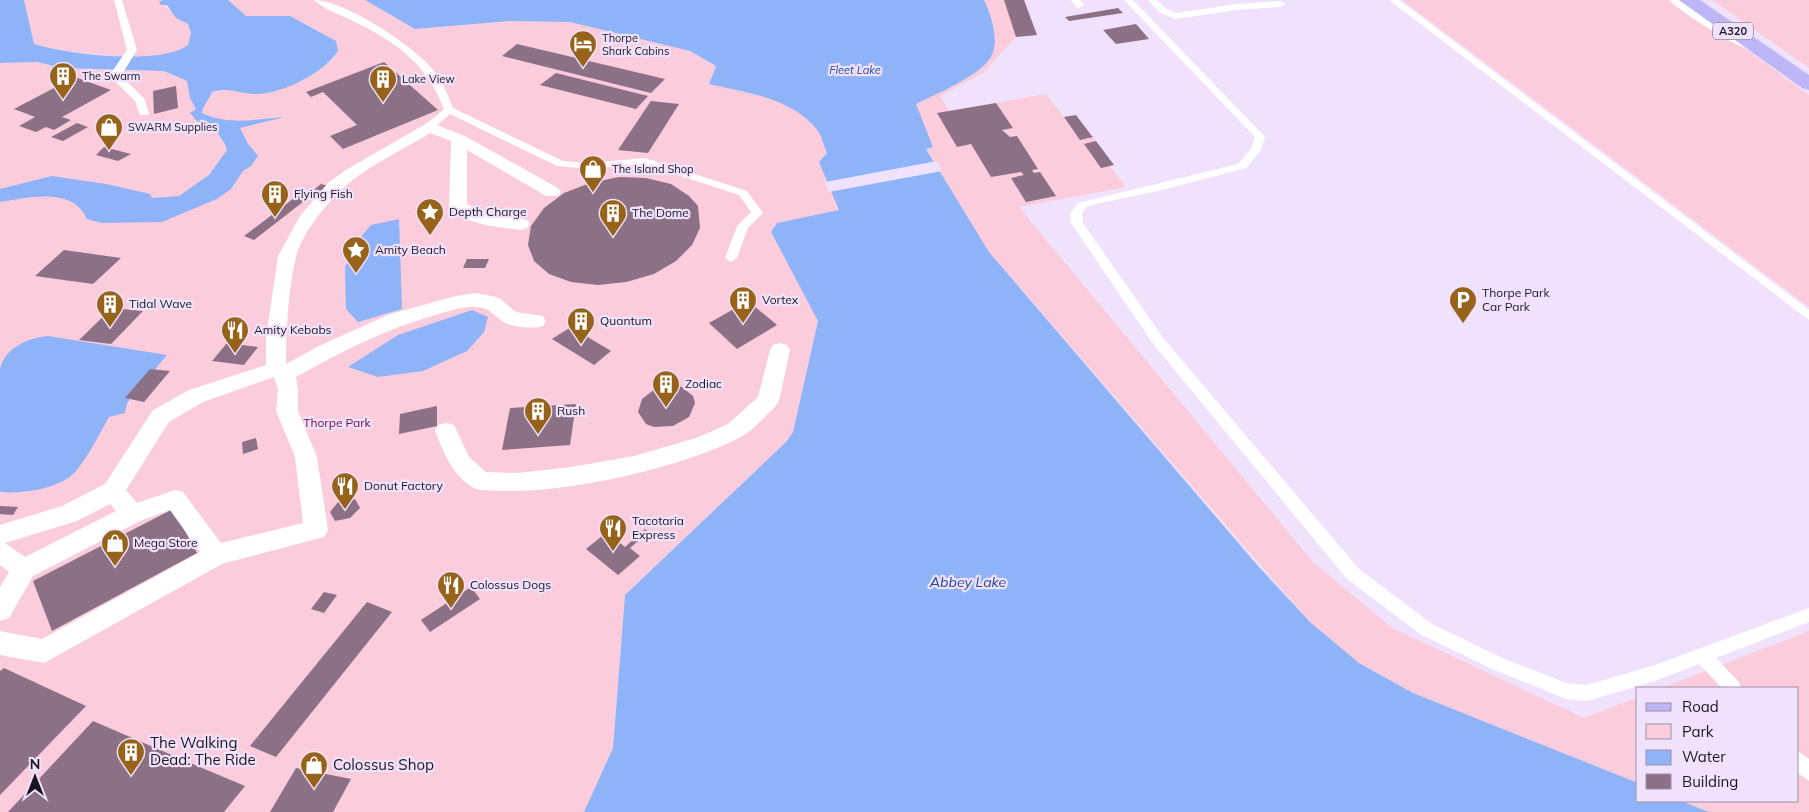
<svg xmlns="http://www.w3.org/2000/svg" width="1809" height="812" font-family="Mulish,sans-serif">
  <rect width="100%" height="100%" fill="#f0e2fc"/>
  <!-- green -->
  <g fill="#fbccdb">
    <path d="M24,0H163L160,2C171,9 175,18 188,24C191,31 193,39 188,45C168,67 60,52 34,44Z"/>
    <path d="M228,0H365L415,29L510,21L570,22L690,51L716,66L709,83C746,93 794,98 818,131C822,137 824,146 827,153L819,162L822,168L934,161L926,148L932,147L915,104C936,94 980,76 991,57C1000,42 991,14 984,0H1004L1016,37L983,73L940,96L949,111L1046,94L1064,117L1076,115L1114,165L1110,166L1126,187L1019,207L1313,562L1392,628L1584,718L1638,697V783L1413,693L1359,663L1310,622L989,252L939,172L832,192L839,210L777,223L771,232L818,321L793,432L786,442L625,595L613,748L584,812H0V63L37,62L62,68L164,71L212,92L231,89L256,94L273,92L332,61L338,51L336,41L290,16H245Z"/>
    <polygon points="1402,0 1673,0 1735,41 1809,95 1809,307"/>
    <polygon points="1712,0 1809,0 1809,68"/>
    <polygon points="1809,631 1809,812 1709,812 1681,801 1798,801 1798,688 1661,688"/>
  </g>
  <!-- water -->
  <g fill="#8eb3f8">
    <path d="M0,0H24L34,44C66,54 160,66 188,45L191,33L188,24L176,18L167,5H161L159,2L163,0H228L246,16H290L336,41L338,51C324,73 281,95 254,94C236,93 230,87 212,92C209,100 203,105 202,113C230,126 255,119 285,117L240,128L248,144L258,156L251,166L243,171L231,189L217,199L162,222L101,223L87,219C73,186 27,198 0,202V189L52,176L106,184L150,194L152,198L179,196L209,175L227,150C225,141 219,137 216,129L197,121L190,113L196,109L190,98L187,81L164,71L62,68L37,62L0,63Z"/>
    <path d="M365,0H984C991,14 1000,42 991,57C980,76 936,94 916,104L933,147L926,149L989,252L1258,566L1310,622L1359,663L1413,693L1638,783V801H1681L1709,812H584L613,748L625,595L786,442L793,432L818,321L771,232L777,223L839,210L819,162L827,153C824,146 822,137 818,131C793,98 747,93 709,84L716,66L690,51L570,22L510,21L415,29Z"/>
    <polygon points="399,219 402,309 358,322 346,309 345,267 359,239 371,225"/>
    <polygon points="472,310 488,317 484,332 467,351 423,371 378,377 348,367 398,335"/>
    <path d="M48,336L167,355L127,403L125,413L109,417C99,435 89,455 76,471C61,489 22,494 0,492V369C5,348 27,338 48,336Z"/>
  </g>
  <!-- pier -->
  <polygon fill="#f0e2fc" points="937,161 942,171 829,192 825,182"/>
  <!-- building -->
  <g fill="#8b7086">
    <polygon points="1004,0 1024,0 1037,35 1016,37"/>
    <polygon points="1118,8 1123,13 1069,21 1065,17"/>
    <polygon points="1136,24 1149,39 1116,44 1103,30"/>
    <polygon points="517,44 665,79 651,93 502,56"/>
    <polygon points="384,62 438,110 343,149 330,136 357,125 323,92 311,97 306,92"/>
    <polygon points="556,73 648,96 636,109 540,85"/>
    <polygon points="75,77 111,90 62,117 71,120 54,130 46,127 36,132 19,126 35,117 14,109"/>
    <polygon points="176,86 178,108 154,114 153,91"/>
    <polygon points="651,101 679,104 648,153 618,150"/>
    <polygon points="996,103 1013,128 1002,130 1010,137 1017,136 1038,169 1032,170 1034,173 1040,172 1056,196 1026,202 1011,178 1024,175 1021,172 991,177 971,144 957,147 937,113"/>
    <polygon points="1076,115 1091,135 1093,137 1080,140 1064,117"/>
    <polygon points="77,123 88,127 63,141 51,137"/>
    <polygon points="1096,141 1114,165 1101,168 1084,144"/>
    <polygon points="104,147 131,154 118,161 96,155"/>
    <polygon points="619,177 646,178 671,184 689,196 698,206 700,228 692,245 676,261 654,274 626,282 598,285 571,282 549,274 534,261 528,245 531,226 544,208 564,193 590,183"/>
    <polygon points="321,184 328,186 317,195 320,196 314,200 308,198 254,240 244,236 298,195 305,197"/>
    <polygon points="64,250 121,258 93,284 35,276"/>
    <polygon points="467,259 489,259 485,268 463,268"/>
    <polygon points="748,301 777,325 737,349 709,323"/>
    <polygon points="112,308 143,311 111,344 79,340"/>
    <polygon points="571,327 611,351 594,365 552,339"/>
    <polygon points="227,343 258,347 244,365 212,361"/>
    <polygon points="150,369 170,371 144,402 125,398"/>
    <polygon points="673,385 682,387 693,396 695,403 689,417 673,426 654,427 646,424 638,412 642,399 655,389"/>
    <polygon points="576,404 570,445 502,450 510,408"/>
    <polygon points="437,406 437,426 399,434 400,414"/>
    <polygon points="256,438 258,449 243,454 242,442"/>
    <polygon points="355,499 360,508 350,518 335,521 330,512 339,501"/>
    <polygon points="0,506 18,507 13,515 0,514"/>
    <polygon points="173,509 197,553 52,631 33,581"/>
    <polygon points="645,529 649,532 630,548 640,556 618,575 586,549 607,532 625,547"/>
    <polygon points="471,587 480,599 430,632 421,620"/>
    <polygon points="324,592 337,595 324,613 311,609"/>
    <polygon points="367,602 392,612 276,757 250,746"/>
    <polygon points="4,668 86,706 0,795 0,671"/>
    <polygon points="93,721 195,765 245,786 224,812 8,812"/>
    <polygon points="296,768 351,779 333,812 270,812"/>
  </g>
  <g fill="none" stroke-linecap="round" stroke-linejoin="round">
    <!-- service -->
    <g fill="#fff" fill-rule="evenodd">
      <polygon points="114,0 122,0 137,50 121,76 144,98 149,113 148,115 140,115 135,101 111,77 111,73 127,50"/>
      <path d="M314,0C344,0 415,46 434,71C443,83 448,95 453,108L563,161L590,163L645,158L747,191L763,213L748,228L737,258L731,262L725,258L737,226L751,212L739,195L644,164L590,169L557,166L450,114L433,129H425V125L444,109C427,63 394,41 351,20C339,14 323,9 314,0Z"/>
      <polygon points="1071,0 1080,0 1084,6 1077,8"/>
      <polygon points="1124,0 1133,0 1265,137 1261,150 1246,168 1158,191 1096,204 1086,207 1082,214 1083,223 1164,339 1359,569 1432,624 1502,658 1566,683 1587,685 1655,665 1809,608 1809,622 1716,658 1739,682 1741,688 1722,688 1699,664 1655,681 1587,701 1566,699 1490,668 1420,634 1347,579 1154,345 1071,223 1070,214 1078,203 1238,164 1251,149 1255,137"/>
      <polygon points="1148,0 1157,0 1165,8 1176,13 1237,4 1281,1 1285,4 1281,7 1237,10 1175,19 1159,12"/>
      <polygon points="1389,0 1399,0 1809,310 1809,320"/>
      <path d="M1669,0H1679L1738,39L1760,50C1750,58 1679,11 1669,0Z"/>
      <polygon points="1798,751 1809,759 1809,781 1798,773"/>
    </g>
    <!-- pedestrian -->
    <g fill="#fff" fill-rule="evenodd">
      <path d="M429,122L465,136L558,188L561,192L558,196H546L467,150V204C490,216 503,214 527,220L530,224L527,228L521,230C500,227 462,225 449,206L451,141L430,133C403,150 362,169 340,191C324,206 301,236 296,257C288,290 286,331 286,364L319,346L390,314L456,296L476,293L492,296L499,298L516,312L543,316L546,321L543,326C532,329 512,328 502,321C494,315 488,307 476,307C464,306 451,311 439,314C388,328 342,351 296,377L298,389V411L317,457L328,530L324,537L222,564L44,663L0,655V631L42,639L200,552L170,510L140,521L33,576L9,618L0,621V587L9,572L0,565V525L62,506L105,484L153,410L189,390L266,365V337L278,256L300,216L328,183L344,171ZM274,377L278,389L276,411L295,457L303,523L221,543L183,492L175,490L137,503L126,490L169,422L203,402ZM110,504L116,511L25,557L5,543L77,521Z"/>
      <path d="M780,343L787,345L790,350L779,401L775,407C765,416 754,430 741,437C681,468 569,493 502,491C492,490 480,492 472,487C451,473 444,453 435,431L438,425L446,423L454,425L469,457L486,472L517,473L571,467L634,456L696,438L728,424L758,397L770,350L773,345Z"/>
    </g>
    <!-- primary -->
    <polygon fill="#bcb6f7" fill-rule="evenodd" points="1679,0 1700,0 1809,75 1809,90 1802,88"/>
  </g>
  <!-- icons -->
  <defs>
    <g id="hotel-pin" transform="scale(1.4375)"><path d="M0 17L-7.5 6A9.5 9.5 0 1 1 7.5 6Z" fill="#976219" stroke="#f0e2fc"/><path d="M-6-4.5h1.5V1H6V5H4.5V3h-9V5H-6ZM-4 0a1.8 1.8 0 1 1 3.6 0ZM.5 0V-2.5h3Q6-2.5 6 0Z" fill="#fff"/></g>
    <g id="building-pin" transform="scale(1.4375)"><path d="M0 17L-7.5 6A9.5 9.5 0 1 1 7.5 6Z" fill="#976219" stroke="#f0e2fc"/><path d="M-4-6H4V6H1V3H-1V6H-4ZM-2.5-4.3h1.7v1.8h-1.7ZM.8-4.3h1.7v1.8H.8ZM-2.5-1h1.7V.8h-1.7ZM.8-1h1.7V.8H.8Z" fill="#fff"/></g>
    <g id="shop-pin" transform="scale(1.4375)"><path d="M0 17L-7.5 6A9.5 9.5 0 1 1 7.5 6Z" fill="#976219" stroke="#f0e2fc"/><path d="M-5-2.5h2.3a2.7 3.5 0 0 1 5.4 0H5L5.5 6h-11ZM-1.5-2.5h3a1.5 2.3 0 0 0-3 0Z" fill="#fff"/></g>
    <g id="sight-pin" transform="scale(1.4375)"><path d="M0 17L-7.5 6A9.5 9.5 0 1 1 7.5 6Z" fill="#976219" stroke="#f0e2fc"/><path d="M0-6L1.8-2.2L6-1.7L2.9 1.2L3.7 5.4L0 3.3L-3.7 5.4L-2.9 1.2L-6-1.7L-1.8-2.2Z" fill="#fff"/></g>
    <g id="parking-pin" transform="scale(1.4375)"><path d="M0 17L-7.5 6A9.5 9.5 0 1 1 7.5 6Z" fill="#976219" stroke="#f0e2fc"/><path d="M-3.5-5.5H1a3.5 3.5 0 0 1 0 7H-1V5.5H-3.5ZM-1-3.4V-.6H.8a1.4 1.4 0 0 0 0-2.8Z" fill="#fff"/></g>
    <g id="restaurant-pin" transform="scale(1.4375)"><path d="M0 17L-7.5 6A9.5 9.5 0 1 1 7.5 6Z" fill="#976219" stroke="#f0e2fc"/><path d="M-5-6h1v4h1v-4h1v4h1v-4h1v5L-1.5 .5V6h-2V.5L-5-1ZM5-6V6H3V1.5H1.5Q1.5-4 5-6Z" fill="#fff"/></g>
  </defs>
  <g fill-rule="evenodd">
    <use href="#hotel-pin" x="583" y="44"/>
    <use href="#building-pin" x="63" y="76"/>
    <use href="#building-pin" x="383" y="79"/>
    <use href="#shop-pin" x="109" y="127"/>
    <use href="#shop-pin" x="593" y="169"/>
    <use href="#building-pin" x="275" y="194"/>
    <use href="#sight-pin" x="430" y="212"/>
    <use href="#building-pin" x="613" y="213"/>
    <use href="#sight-pin" x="356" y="250"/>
    <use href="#building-pin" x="743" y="300"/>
    <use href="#parking-pin" x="1463" y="300"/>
    <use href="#building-pin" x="110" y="304"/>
    <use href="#building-pin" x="581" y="321"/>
    <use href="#restaurant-pin" x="235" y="330"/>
    <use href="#building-pin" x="666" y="384"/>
    <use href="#building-pin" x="538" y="411"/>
    <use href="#restaurant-pin" x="345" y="486"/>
    <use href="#restaurant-pin" x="613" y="528"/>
    <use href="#shop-pin" x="115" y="543"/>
    <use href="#restaurant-pin" x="451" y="585"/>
    <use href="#building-pin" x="131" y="752"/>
    <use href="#shop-pin" x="314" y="765"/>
  </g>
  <g text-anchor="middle" stroke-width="4.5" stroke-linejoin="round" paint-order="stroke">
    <!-- shield labels -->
    <rect fill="#f0e2fc" stroke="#5c5363" stroke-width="1" x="1713" y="22.5" width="40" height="17" rx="4"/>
    <g font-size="11" font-weight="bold" fill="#1c1621">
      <text x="1733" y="35">A320</text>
    </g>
    <!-- far-poi labels -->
    <g font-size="11" fill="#1c1621" stroke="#f0e2fc" text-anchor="start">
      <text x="602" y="42">Thorpe<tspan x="602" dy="13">Shark Cabins</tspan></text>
      <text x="82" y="80">The Swarm</text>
      <text x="402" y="83">Lake View</text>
      <text x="128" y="131">SWARM Supplies</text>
      <text x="612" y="173">The Island Shop</text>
    </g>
    <!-- far-water labels -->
    <g font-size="11" font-style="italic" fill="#1f4796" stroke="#f0e2fc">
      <text x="855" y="74">Fleet Lake</text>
    </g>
    <!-- poi labels -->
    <g font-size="12" fill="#1c1621" stroke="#f0e2fc" text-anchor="start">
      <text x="294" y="198">Flying Fish</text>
      <text x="449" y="216">Depth Charge</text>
      <text x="632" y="217">The Dome</text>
      <text x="375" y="254">Amity Beach</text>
      <text x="1482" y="297">Thorpe Park<tspan x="1482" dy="14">Car Park</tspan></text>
      <text x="762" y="304">Vortex</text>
      <text x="129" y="308">Tidal Wave</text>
      <text x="600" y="325">Quantum</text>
      <text x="254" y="334">Amity Kebabs</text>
      <text x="685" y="388">Zodiac</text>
      <text x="557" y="415">Rush</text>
      <text x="364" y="490">Donut Factory</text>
      <text x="632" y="525">Tacotaria<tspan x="632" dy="14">Express</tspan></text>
      <text x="134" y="547">Mega Store</text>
      <text x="470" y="589">Colossus Dogs</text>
    </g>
    <!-- park labels -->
    <g font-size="12" fill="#710d3f" stroke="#f0e2fc">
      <text x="337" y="427">Thorpe Park</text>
    </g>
    <!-- water labels -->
    <g font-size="14" font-style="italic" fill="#1f4796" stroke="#f0e2fc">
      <text x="968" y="587">Abbey Lake</text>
    </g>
    <!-- near-poi labels -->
    <g font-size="15" fill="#1c1621" stroke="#f0e2fc" text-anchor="start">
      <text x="150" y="748">The Walking<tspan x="150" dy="17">Dead: The Ride</tspan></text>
      <text x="333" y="770">Colossus Shop</text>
    </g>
  </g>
  <!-- legend -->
  <rect x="1636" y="687" width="162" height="115" fill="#f0e2fc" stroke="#9b90a4"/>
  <rect x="1646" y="703" width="25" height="8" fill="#bcb6f7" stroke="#9b90a4"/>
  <text x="1682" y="712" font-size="15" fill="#1c1621">Road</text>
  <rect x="1646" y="724" width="25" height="15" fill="#fbccdb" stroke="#9b90a4"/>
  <text x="1682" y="737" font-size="15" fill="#1c1621">Park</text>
  <rect x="1646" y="750" width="25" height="15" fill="#8eb3f8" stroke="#9b90a4"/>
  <text x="1682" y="762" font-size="15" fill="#1c1621">Water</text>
  <rect x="1646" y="774" width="25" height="15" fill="#8b7086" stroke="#9b90a4"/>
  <text x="1682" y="787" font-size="15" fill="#1c1621">Building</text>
  <!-- north arrow -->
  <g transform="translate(35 777)" stroke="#f0e2fc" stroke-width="4" paint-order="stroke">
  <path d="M0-4L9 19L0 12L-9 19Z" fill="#1c1621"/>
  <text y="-8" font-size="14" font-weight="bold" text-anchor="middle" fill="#1c1621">N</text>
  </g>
</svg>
